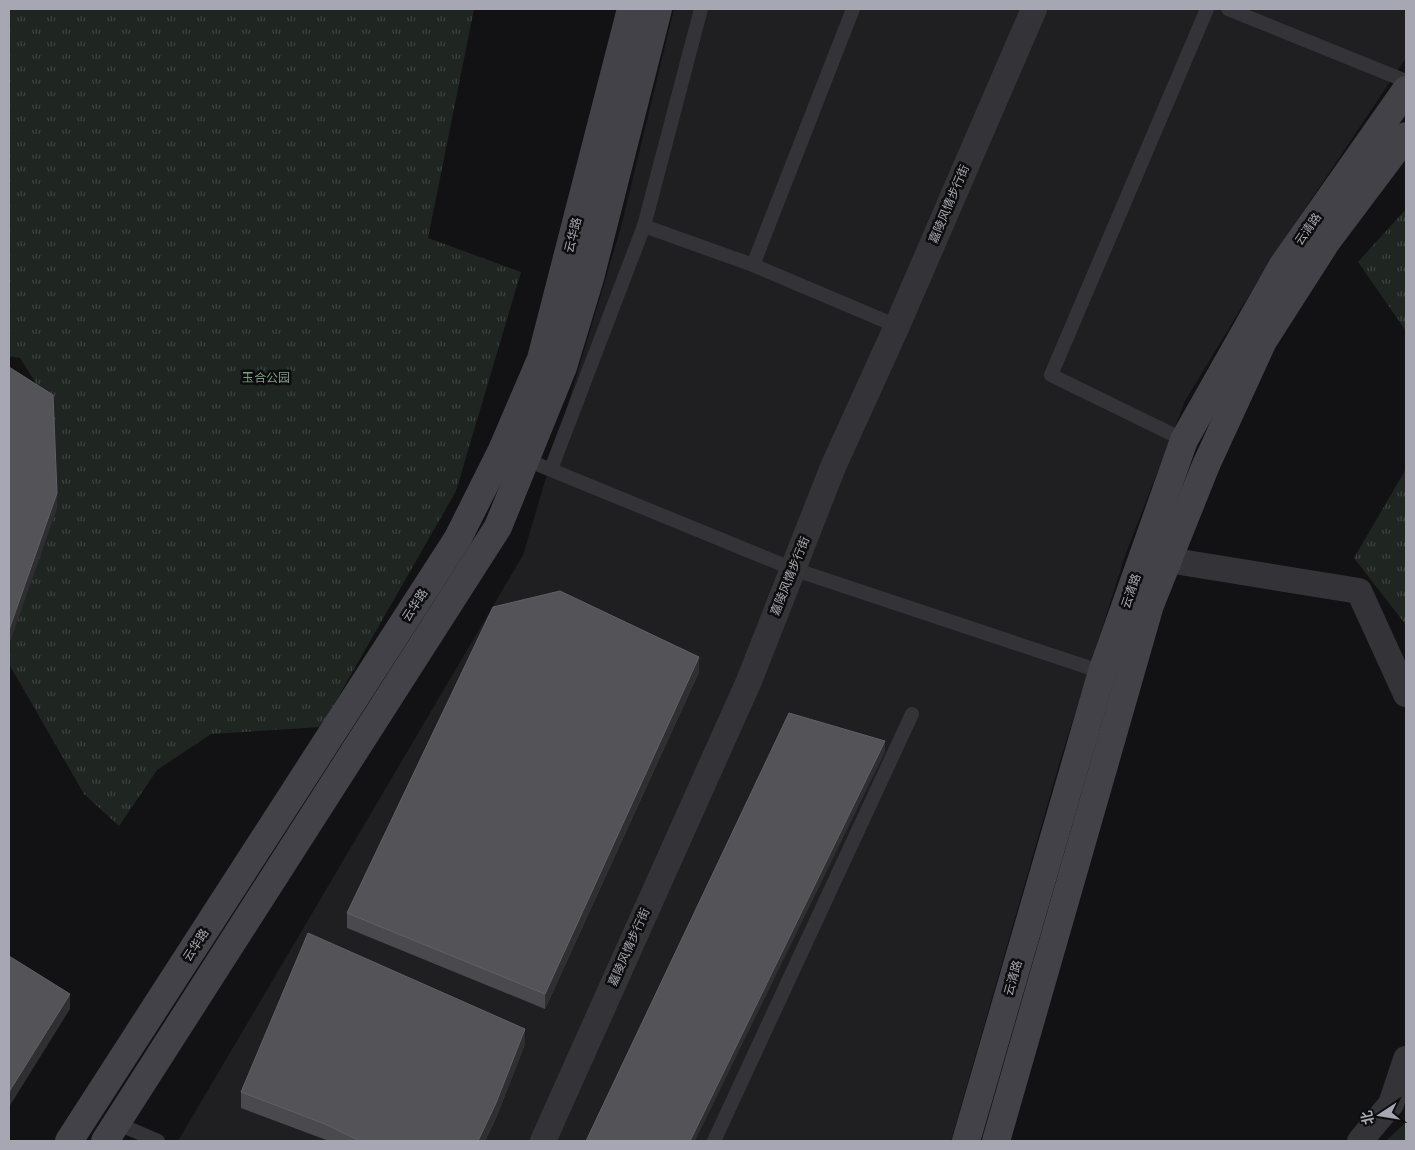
<svg xmlns="http://www.w3.org/2000/svg" width="1415" height="1150" font-family="Inter,'Noto Sans SC',sans-serif">
  <defs>
    <pattern id="park-tufts" width="24" height="20" patternUnits="userSpaceOnUse" patternTransform="scale(1.25)"><rect width="24" height="20" fill="#1f2621"/><path d="M3 7l-1-3M5 7V3M7 7l1-3M15 17l-1-3M17 17v-4M19 17l1-3" fill="none" stroke="#3d433f"/></pattern>
  </defs>
  <rect width="100%" height="100%" fill="#121214"/>
  <!-- built -->
  <polygon fill="#1f1e20" points="674,9 1406,9 1406,58 1268,264 1185,401 1126,553 1060,761 951,1141 178,1141 523,555 621,227"/>
  <!-- park -->
  <g fill="url(#park-tufts)">
    <polygon points="9,9 474,9 428,238 521,272 456,491 321,727 211,734 157,770 119,826 84,794 9,664 9,645 53,410 20,358 9,356"/>
    <polygon points="1406,209 1406,331 1358,262"/>
    <polygon points="1406,469 1406,625 1354,558"/>
    <polygon points="1406,1122 1406,1141 1386,1141"/>
  </g>
  <g fill="none" stroke-linecap="round" stroke-linejoin="round">
    <!-- lane -->
    <g stroke="#343438" stroke-width="14">
      <polyline points="1228,9 1406,81"/>
      <polyline points="644,226 753,265 897,326"/>
      <polyline points="753,265 853,9"/>
      <polyline points="1184,440 1051,375 1207,9"/>
      <polyline points="522,458 793,569 1102,672"/>
      <polyline points="551,469 644,226 701,9"/>
      <polyline points="116,1123 158,1141"/>
      <polyline points="714,1141 912,714"/>
    </g>
    <!-- street -->
    <g stroke="#343438" stroke-width="26">
      <polyline points="1168,560 1359,591 1406,694"/>
      <polyline points="543,1141 749,681 833,467 897,326 1034,9"/>
      <polyline points="1360,1141 1391,1104 1406,1059"/>
    </g>
    <!-- secondary -->
    <g stroke="#424248" stroke-width="28">
      <polyline points="69,1141 458,538 502,450 541,359 631,9"/>
      <polyline points="105,1141 498,527 563,367 590,278 658,9"/>
      <polyline points="966,1141 1102,672 1184,440 1283,265 1406,90"/>
      <polyline points="996,1141 1150,605 1206,465 1263,341 1327,241 1406,136"/>
    </g>
  </g>
  <!-- wall -->
  <g fill="#49494e">
    <polygon points="699,672 545,1009 347,928 347,913"/>
    <polygon points="525,1044 496,1118 485,1141 329,1141 241,1108 241,1092"/>
  </g>
  <!-- shaded-wall -->
  <g fill="#2f2f32">
    <polygon points="57,493 57,508 9,645 9,630"/>
    <polygon points="699,657 699,672 545,1009 545,994"/>
    <polygon points="885,741 885,752 695,1141 690,1141"/>
    <polygon points="70,994 70,1009 9,1107 9,1092"/>
    <polygon points="525,1029 525,1044 496,1118 485,1141 478,1141"/>
  </g>
  <!-- building -->
  <g fill="#535358" stroke="#606066">
    <polygon points="9,367 53,395 57,493 9,630"/>
    <polygon points="560,591 699,657 545,994 347,913 493,607"/>
    <polygon points="789,713 885,741 690,1141 586,1141"/>
    <polygon points="308,933 525,1029 496,1103 478,1141 360,1141 325,1124 241,1092"/>
    <polygon points="9,956 70,994 9,1092"/>
  </g>
  <g text-anchor="middle" stroke-width="5" stroke-linejoin="round" paint-order="stroke">
    <!-- street labels -->
    <g font-size="12" fill="#a6a7b2" stroke="#0e0d0e">
      <text transform="translate(949 204) rotate(-67)" y="4">嘉陵风情步行街</text>
      <text transform="translate(1308 229) rotate(-55)" y="4">云清路</text>
      <text transform="translate(573 235) rotate(-76)" y="4">云华路</text>
      <text transform="translate(790 576) rotate(-68)" y="4">嘉陵风情步行街</text>
      <text transform="translate(1131 591) rotate(-71)" y="4">云清路</text>
      <text transform="translate(415 605) rotate(-57)" y="4">云华路</text>
      <text transform="translate(196 945) rotate(-57)" y="4">云华路</text>
      <text transform="translate(629 947) rotate(-66)" y="4">嘉陵风情步行街</text>
      <text transform="translate(1013 978) rotate(-74)" y="4">云清路</text>
    </g>
    <!-- park labels -->
    <g font-size="12" fill="#7f9b86" stroke="#0e0d0e">
      <text x="266" y="382">玉合公园</text>
    </g>
  </g>
  <!-- border -->
  <rect width="1415" height="1150" fill="none" stroke="#a6a7b2" stroke-width="20"/>
  <!-- north arrow -->
  <g transform="translate(1380 1115) rotate(258)" stroke="#0e0d0e" stroke-width="4" paint-order="stroke">
  <path d="M0-4L9 19L0 12L-9 19Z" fill="#a6a7b2"/>
  <text y="-8" font-size="14" font-weight="bold" text-anchor="middle" fill="#a6a7b2">北</text>
  </g>
</svg>
